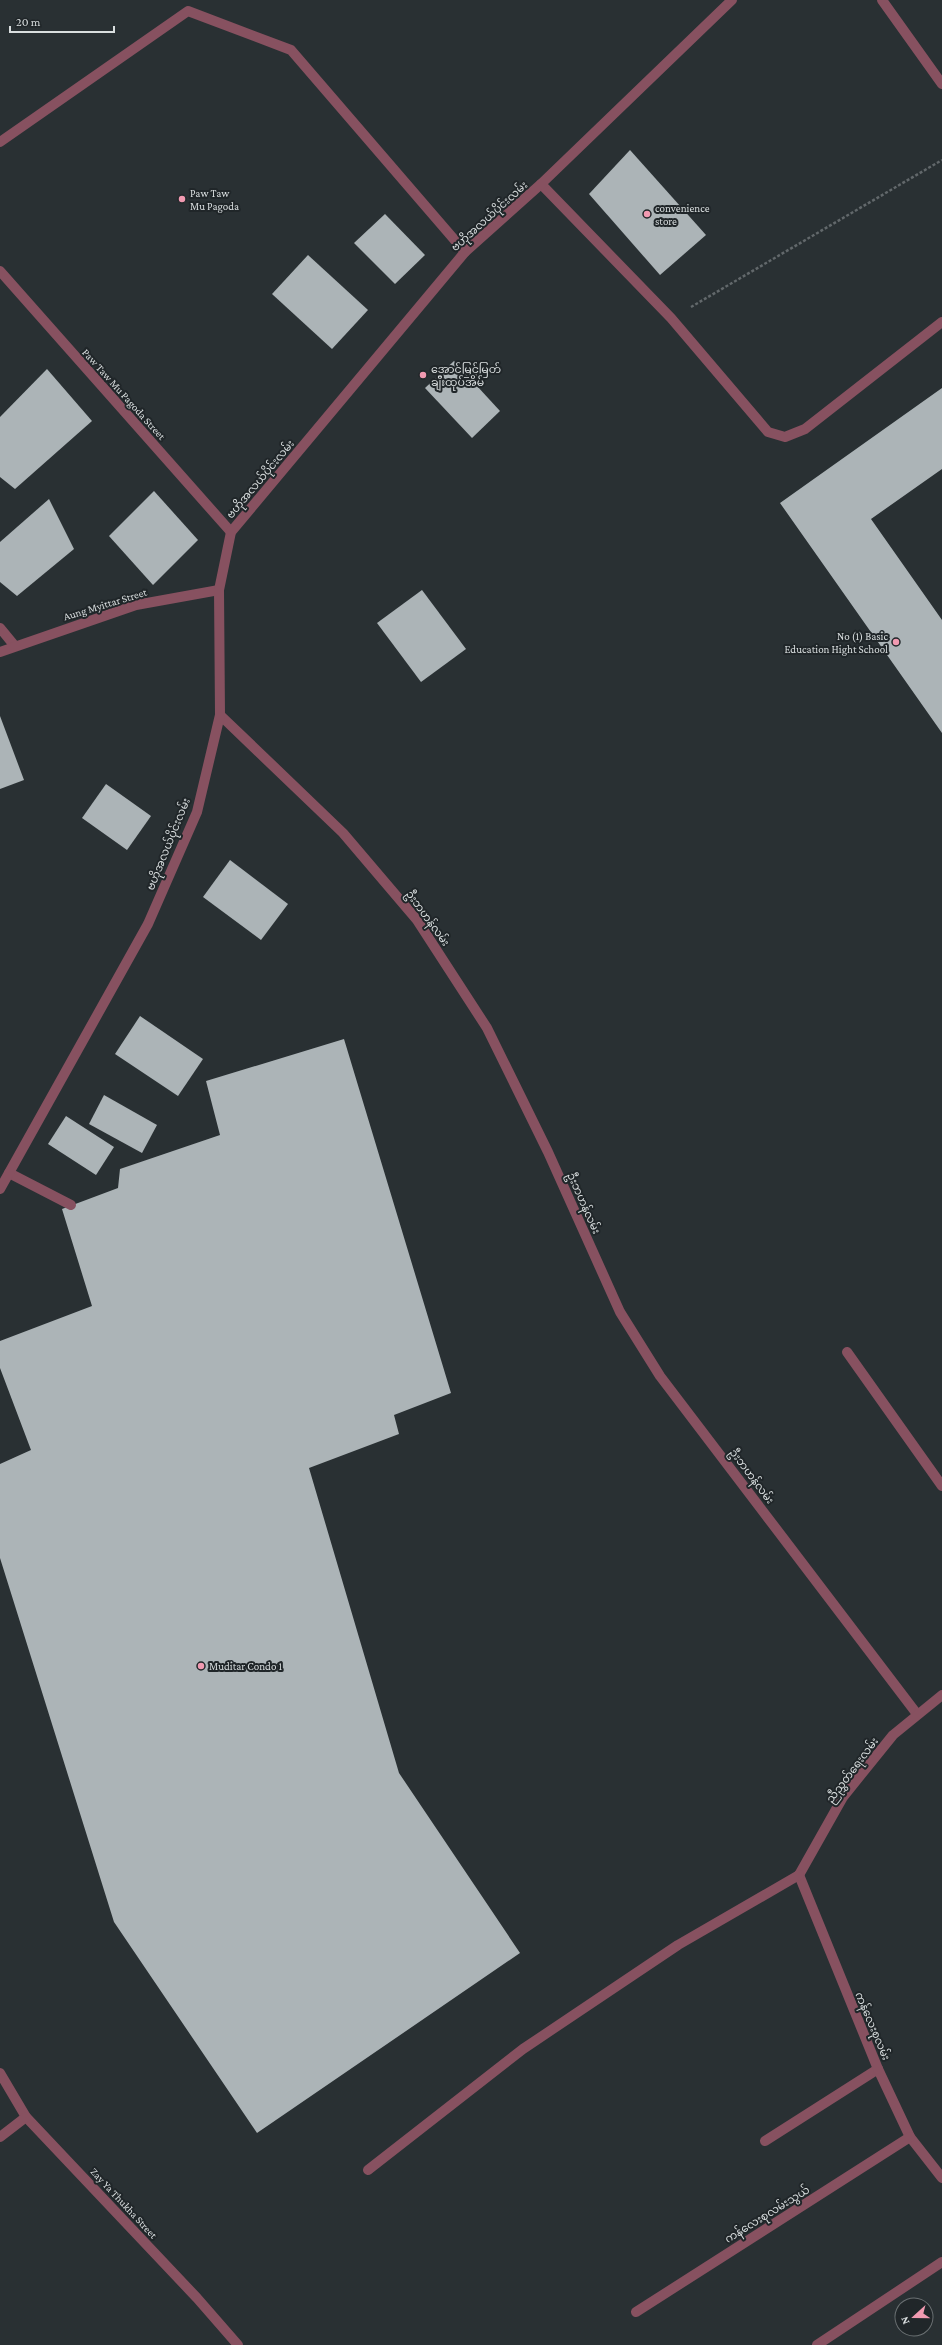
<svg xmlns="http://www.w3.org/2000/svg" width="942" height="2345" font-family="'Crimson Pro','Noto Sans Myanmar',serif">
  <rect width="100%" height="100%" fill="#293033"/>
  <!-- building -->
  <g fill="#acb4b7">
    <polygon points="630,150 706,235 660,275 589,194"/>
    <polygon points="385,214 425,255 395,284 354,243"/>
    <polygon points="308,255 368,310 332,349 272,294"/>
    <polygon points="454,361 500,411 472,438 425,388"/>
    <polygon points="47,369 92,421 15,489 0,477 0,417"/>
    <polygon points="942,388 942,469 871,519 942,620 942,733 780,503"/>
    <polygon points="154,491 198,540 153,585 109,536"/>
    <polygon points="49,499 74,549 17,596 0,582 0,542"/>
    <polygon points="422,590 466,649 421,682 377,623"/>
    <polygon points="0,716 24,780 0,789"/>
    <polygon points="106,784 151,816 127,850 82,818"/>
    <polygon points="230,860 288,904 261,940 203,897"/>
    <polygon points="140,1016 203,1059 178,1096 115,1054"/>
    <polygon points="344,1039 451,1393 394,1415 399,1434 309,1468 399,1773 520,1953 257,2133 114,1922 0,1558 0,1464 31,1450 0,1368 0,1341 92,1306 62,1209 118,1188 120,1169 220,1135 206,1081"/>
    <polygon points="104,1095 157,1125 142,1153 89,1124"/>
    <polygon points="66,1116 114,1147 96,1175 48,1144"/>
  </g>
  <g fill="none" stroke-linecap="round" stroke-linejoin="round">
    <!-- path -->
    <polyline stroke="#62686b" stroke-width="2.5" stroke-dasharray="3 2" stroke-linecap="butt" points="691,307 942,160"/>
    <!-- service -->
    <g stroke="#875160" stroke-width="10">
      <polyline points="541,184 671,318 768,432 785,437 805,429 942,322"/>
      <polyline points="9,1173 71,1205"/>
      <polyline points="765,2141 878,2069"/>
      <polyline points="817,2345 942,2262"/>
    </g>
    <!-- minor -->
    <g stroke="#875160" stroke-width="10">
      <polyline points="882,0 942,84"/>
      <polyline points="0,142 188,11 291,50 465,252"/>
      <polyline points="0,271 231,532"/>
      <polyline points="0,628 14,645"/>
      <polyline points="0,652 136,605 219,590"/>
      <polyline points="220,715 343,833 417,920 487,1028 548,1152 620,1312 660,1376 917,1714"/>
      <polyline points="847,1352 942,1486"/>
      <polyline points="799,1875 878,2069 910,2137 942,2178"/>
      <polyline points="799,1875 843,1797 893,1735 942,1695"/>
      <polyline points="0,2073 26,2117 197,2298 238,2345"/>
      <polyline points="0,2137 26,2117"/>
      <polyline points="368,2170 523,2049 678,1945 799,1875"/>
      <polyline points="636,2312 910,2137"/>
    </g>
    <!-- tertiary -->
    <polyline stroke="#875160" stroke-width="10" points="0,1189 148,924 197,812 220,715 219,590 231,532 465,252 541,184 732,0"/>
  </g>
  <!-- markers -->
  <g fill="#f19ab1" stroke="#202629" stroke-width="1.5">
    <circle cx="182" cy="199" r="4"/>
    <circle cx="647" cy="214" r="4"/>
    <circle cx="423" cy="375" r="4"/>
    <circle cx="896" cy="642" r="4"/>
    <circle cx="201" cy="1666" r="4"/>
  </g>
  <g text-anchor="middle" stroke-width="4" stroke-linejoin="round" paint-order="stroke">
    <!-- poi labels -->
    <g font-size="11" fill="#d9dedf" stroke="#202629" text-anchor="start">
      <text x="190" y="197">Paw Taw<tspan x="190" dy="13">Mu Pagoda</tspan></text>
      <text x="655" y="212">convenience<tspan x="655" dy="13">store</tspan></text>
      <text x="431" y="373">အောင်မြင့်မြတ်<tspan x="431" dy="13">ချီးထုပ်အိမ်</tspan></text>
      <text x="888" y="640" text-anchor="end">No (1) Basic<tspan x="888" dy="13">Education Hight School</tspan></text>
      <text x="209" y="1670">Muditar Condo 1</text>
    </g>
    <!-- street labels -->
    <g font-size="11" fill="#d9dedf" stroke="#202629">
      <text transform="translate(489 216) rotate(-42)" y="4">ဗဟိုအလယ်ပိုင်းလမ်း</text>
      <text transform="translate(124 394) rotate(48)" y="4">Paw Taw Mu Pagoda Street</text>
      <text transform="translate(260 479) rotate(-50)" y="4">ဗဟိုအလယ်ပိုင်းလမ်း</text>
      <text transform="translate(105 604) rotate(-17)" y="4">Aung Myittar Street</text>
      <text transform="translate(168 844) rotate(-68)" y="4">ဗဟိုအလယ်ပိုင်းလမ်း</text>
      <text transform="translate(428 918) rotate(54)" y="4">ဦးဘဟန်လမ်း</text>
      <text transform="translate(584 1203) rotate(66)" y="4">ဦးဘဟန်လမ်း</text>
      <text transform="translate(752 1476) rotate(53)" y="4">ဦးဘဟန်လမ်း</text>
      <text transform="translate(852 1770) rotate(-53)" y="4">ညီညွှတ်ရေးလမ်း</text>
      <text transform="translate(873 2026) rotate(67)" y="4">ကန်လေးစုလမ်း</text>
      <text transform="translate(124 2203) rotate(47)" y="4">Zay Ya Thukha Street</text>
      <text transform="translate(767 2214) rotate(-32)" y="4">ကန်လေးစုလမ်းသွယ်</text>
    </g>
  </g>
  <!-- north arrow -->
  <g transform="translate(914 2317) rotate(249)"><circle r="19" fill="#202629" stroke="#6a7072"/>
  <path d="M0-3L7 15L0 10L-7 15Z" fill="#f19ab1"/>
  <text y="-6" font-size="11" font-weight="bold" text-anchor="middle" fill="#d9dedf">N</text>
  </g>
  <!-- scale -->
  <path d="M10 26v6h104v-6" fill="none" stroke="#d9dedf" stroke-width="2"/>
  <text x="16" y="26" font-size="12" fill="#d9dedf" stroke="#202629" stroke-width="3" paint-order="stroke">20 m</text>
</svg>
